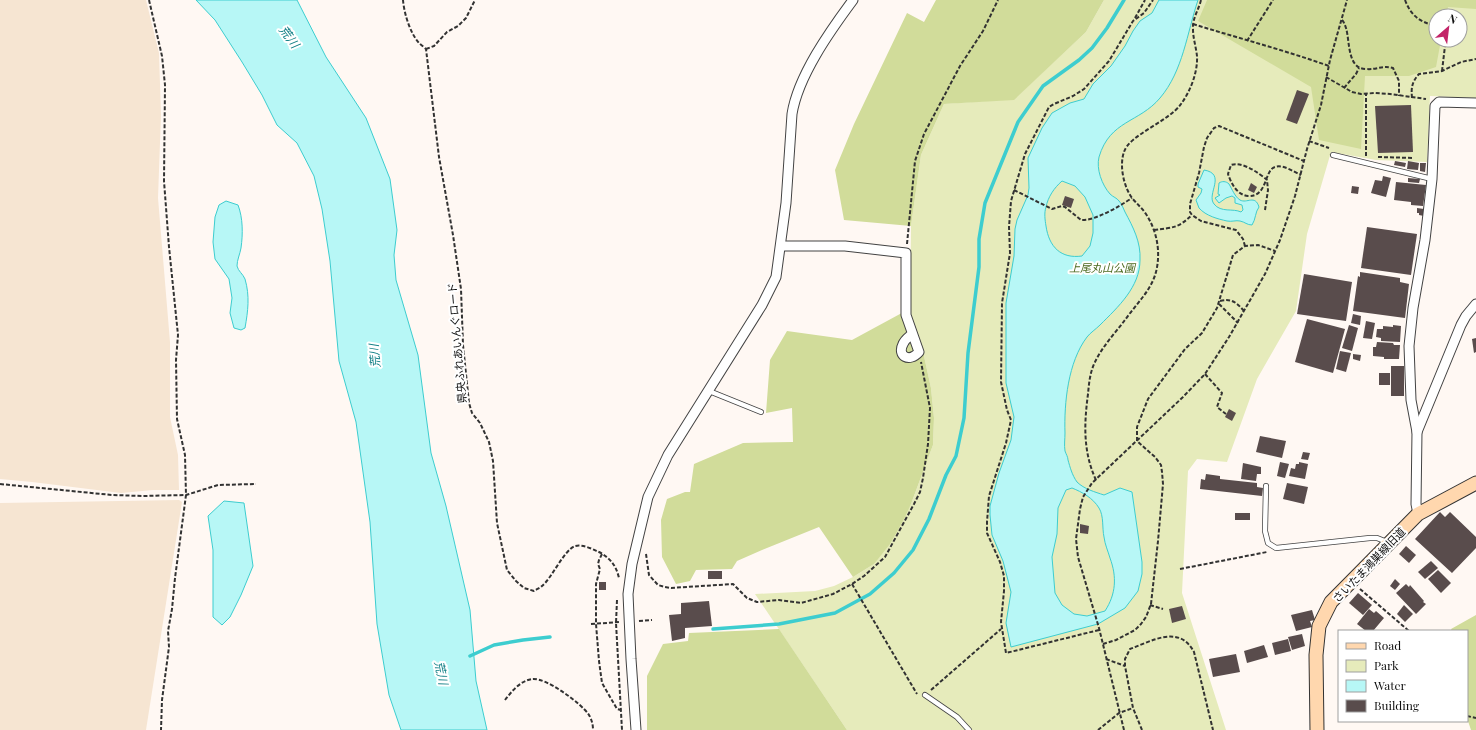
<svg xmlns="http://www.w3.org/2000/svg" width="1476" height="730" font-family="'Playfair Display','Noto Sans JP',serif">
  <rect width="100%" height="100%" fill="#fff8f3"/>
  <!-- farmland -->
  <g fill="#f6e5d2">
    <polygon points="0,0 146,0 159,53 161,115 158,198 170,342 170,417 178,455 179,490 153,490 121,493 32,482 0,479"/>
    <polygon points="179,500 182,502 146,730 0,730 0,503"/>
  </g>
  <!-- green -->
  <path fill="#e6ebbb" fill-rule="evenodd" d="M1104,0H1476V98L1430,96L1427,162L1376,160L1331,152L1307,234L1296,311L1257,379L1227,462L1197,459L1188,471L1182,593L1226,730H847L755,594L815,591L834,586L853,577L874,564L911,504L933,445L934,418L931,388L922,347L910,316L911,226L921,155L944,104L1014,99L1086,32ZM1436,16H1460V40H1436Z"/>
  <!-- forest -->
  <g fill="#d1dc9a">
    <polygon points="936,0 1104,0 1086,32 1014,100 944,104 921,155 911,226 844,220 835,170 854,124 907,13 924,22"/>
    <polygon points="1207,0 1476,0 1476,9 1448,7 1446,16 1436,16 1436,40 1441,40 1436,67 1409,76 1365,76 1361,149 1319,140 1311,87 1198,21"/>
    <polygon points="911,308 910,316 922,347 931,388 934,418 933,445 911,504 904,519 890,544 874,564 853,577 819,527 762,550 737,561 732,569 696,570 690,581 676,584 662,557 661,520 667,499 685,492 690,492 694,464 743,443 793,442 792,408 766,413 770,360 787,331 852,340"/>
    <polygon points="1476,615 1476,730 1471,730 1467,718 1467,631 1452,631 1451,629"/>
    <polygon points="779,629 847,730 647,730 647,676 663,644 688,641 689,633"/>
  </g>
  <!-- water -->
  <g fill="#b7f7f6" stroke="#3dcdcf" fill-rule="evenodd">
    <polygon points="196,0 297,0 326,57 366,118 390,179 397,230 394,255 396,280 418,355 431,453 446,506 470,610 476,681 487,730 401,730 389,695 377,624 370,522 356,422 339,361 330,261 322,209 314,176 297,143 277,125 262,95 242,62 215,20"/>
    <path d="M1159,0H1198C1187,33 1183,71 1160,98C1139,123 1110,120 1099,157C1096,169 1102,185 1110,194C1113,197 1117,198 1119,201C1122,204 1123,208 1125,212C1133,227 1141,242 1140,260C1140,287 1118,307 1100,325C1096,329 1090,333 1087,337C1068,362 1064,403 1065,433C1065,439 1064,445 1065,451C1066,454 1068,457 1068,460C1070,467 1072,475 1077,482C1084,489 1095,492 1104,495L1120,488L1132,492L1142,562V574L1138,591L1125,608L1098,624L1011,647L1006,623L1011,592L1003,561L992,535L990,515V506L999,473L1011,440L1014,417L1006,383V303L1014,256L1015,229L1017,220L1028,195L1029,188L1028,158L1042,128L1052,113L1070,103L1084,99L1093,84L1111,66L1125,46L1133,31L1140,21L1152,13ZM1062,181L1075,186L1085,197L1093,215V233L1090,246L1082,256C1061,259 1049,247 1046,226C1045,220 1044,213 1046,207C1048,197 1054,188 1062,181ZM1072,488C1082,492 1093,498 1099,508C1104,516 1102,528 1104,537C1105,545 1108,551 1110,558C1117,577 1116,594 1105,611L1087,616L1074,614L1062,605L1055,593L1052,557L1057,534L1058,508L1066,490Z"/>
    <path d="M1204,170C1227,174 1206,194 1214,204C1221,213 1233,208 1241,212L1243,210L1242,205L1235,203V198L1232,196L1226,198L1219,203L1215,198L1220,195L1218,194L1219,183C1222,181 1226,181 1229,184C1232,189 1235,197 1240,200C1247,204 1255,194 1259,207C1255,212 1256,219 1252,225C1247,225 1245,222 1240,221C1236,220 1232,222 1227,221C1218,219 1206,216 1199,208L1196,200L1201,193L1202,189L1198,187V184Z"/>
    <path d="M226,201L238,205C243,218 243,234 241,248C240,254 237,260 237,266C238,271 243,274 245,279C250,296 248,311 245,328L241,330L234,328L230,313L232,298L229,279L215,259L213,242L215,217L219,205Z"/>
    <polygon points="224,501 244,503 253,566 241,595 230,617 222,625 213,617 213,550 208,516"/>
  </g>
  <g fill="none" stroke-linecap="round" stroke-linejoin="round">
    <!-- stream -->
    <g stroke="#3dcdcf" stroke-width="3.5">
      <polyline points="713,629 779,624 835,613 870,594 894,573 913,550 929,519 946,475 956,456 964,418 968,353 979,267 979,239 985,203 1018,122 1043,86 1079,60 1092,48 1107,28 1124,0"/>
      <polyline points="470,656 494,645 523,640 550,637"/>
    </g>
  </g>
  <!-- building -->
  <g fill="#594c4c">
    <polygon points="1297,90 1309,94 1297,124 1286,120"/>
    <polygon points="1411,105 1413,152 1378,153 1375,106"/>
    <polygon points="1395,161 1406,163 1405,167 1394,165"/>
    <polygon points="1408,161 1419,163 1418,170 1407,169"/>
    <polygon points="1420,163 1426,163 1425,172 1420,171"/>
    <polygon points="1383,176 1391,178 1386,197 1371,193 1375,180 1382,181"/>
    <polygon points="1408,178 1420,179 1419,183 1408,182"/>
    <polygon points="1396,182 1426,185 1423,206 1411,205 1411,202 1394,200"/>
    <polygon points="1251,183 1257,187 1254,193 1248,190"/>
    <polygon points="1352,186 1359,187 1358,194 1351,193"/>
    <polygon points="1065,196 1074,199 1071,208 1062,205"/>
    <polygon points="1417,208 1424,209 1424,216 1419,215 1419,213 1417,213"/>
    <polygon points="1367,227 1417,234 1411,275 1361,268"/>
    <polygon points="1360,272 1400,278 1400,282 1409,284 1405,318 1353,311 1358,276 1360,277"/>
    <polygon points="1304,274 1352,282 1346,321 1297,314"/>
    <polygon points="1353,314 1361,316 1360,325 1351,323"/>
    <polygon points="1307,319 1345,329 1333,373 1295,362"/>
    <polygon points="1366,321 1375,323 1372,339 1363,338"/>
    <polygon points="1349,325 1358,328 1352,351 1342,348"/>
    <polygon points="1393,325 1401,326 1400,342 1381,341 1381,338 1376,337 1377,329 1383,329 1383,326 1393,327"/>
    <polygon points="1476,338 1476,352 1474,353 1472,339"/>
    <polygon points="1377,342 1393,343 1394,345 1400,345 1399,359 1384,359 1384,357 1373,356 1373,347 1376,347"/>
    <polygon points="1340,351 1351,353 1346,372 1336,369"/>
    <polygon points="1353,354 1361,355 1360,361 1353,359"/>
    <rect x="1391" y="366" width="13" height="30"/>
    <rect x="1379" y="373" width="11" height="12"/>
    <polygon points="1229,409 1236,413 1232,421 1225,417"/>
    <polygon points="1260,436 1286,441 1282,458 1256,452"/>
    <polygon points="1303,452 1310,453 1308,460 1301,459"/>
    <polygon points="1280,462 1289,464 1285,478 1277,476"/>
    <polygon points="1299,462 1308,464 1305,479 1289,476 1291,468 1295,469 1296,464 1299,464"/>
    <polygon points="1243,463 1261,467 1261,474 1257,474 1256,481 1241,479"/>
    <polygon points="1206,474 1220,476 1220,479 1257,483 1257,487 1263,488 1262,496 1200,489 1201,479 1205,480"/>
    <polygon points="1287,483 1308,487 1304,504 1283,499"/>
    <polygon points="1440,512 1445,517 1450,512 1476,537 1476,548 1452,573 1415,539"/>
    <rect x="1235" y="513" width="15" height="7"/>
    <polygon points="1080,524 1089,526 1088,534 1080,533"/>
    <polygon points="1406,546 1416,555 1409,563 1399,554"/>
    <polygon points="1431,561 1438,568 1425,579 1418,572"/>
    <polygon points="1438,570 1451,583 1441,593 1428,579"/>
    <rect x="708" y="571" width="14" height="8"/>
    <polygon points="1395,579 1400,584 1395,590 1390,586"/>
    <rect x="599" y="582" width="7" height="8"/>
    <polygon points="1406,584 1409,587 1410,585 1424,601 1423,602 1426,604 1416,614 1396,593"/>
    <polygon points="1358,593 1372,605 1363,615 1349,603"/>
    <polygon points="709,601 712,626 685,628 685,638 672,641 669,615 681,614 681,603"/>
    <polygon points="1404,605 1413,614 1405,622 1397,614"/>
    <polygon points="1182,606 1186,619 1172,623 1169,609"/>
    <polygon points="1369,609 1374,613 1376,611 1384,618 1373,631 1366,631 1357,624"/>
    <polygon points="1312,610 1315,620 1310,621 1312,627 1296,631 1291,615"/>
    <polygon points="1302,634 1305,646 1292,650 1288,637"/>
    <polygon points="1288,639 1291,651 1275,655 1272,643"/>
    <polygon points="1264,645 1268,657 1247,663 1244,651"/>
    <polygon points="1236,654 1240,672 1213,677 1209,659"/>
  </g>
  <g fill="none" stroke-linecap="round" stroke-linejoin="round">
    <!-- lane casing -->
    <g stroke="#434343" stroke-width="6">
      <g id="lane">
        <polyline points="1333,155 1432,179"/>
        <polyline points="709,391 761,412"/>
        <polyline points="1266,486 1265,531 1268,543 1276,548 1370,538 1377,538 1387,542"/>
        <polyline points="925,695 957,717 969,730"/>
      </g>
    </g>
    <!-- street casing -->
    <g stroke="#434343" stroke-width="11">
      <g id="street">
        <path d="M781,246H845L906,253V315L919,352C909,363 897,356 903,344C905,339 909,337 912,334"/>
        <polyline points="1417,432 1461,325 1466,316 1476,304"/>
        <polyline points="1418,514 1416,504 1417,432 1411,400 1409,346 1413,308 1425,240 1432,179 1435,106 1439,102 1476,103"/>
        <path d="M636,730L631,659L628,594L632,564L648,497L668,455L762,305L776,277L786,203L792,114C798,76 830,31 853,0"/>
      </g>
    </g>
    <!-- secondary casing -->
    <g stroke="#323232" stroke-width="15">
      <polyline id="secondary" points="1317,730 1316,655 1319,626 1331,602 1418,514 1476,483"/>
    </g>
    <!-- path -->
    <g stroke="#323232" stroke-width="2" stroke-dasharray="4 2" stroke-linecap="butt">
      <polyline points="149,0 162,56 165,85 164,181 169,247 178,335 176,360 177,419 185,455 186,495 175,578 172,609 168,631 169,647 162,700 161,730"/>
      <path d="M403,0C404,13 410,33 419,43C421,45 424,47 426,49L439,157L453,235L461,289L463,345L469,403L472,413L480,423L489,442L493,461L497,523L507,570L516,581L524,588L534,591C537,589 540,588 542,586C552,578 564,550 575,546C583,544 592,549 599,552C610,558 616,565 619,578"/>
      <path d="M1405,0C1411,16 1420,22 1436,26"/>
      <polyline points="1135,18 1145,0"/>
      <path d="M1342,20C1344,22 1345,25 1346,28C1350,41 1347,69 1366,69C1377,70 1382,65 1393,68L1399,81V96"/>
      <path d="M1193,24C1238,38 1284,50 1329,66"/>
      <polyline points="1247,41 1273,0"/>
      <polyline points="426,49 434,46 447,32 458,26 466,18 475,0"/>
      <polyline points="1442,71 1445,46 1445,40"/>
      <polyline points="1326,77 1352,92 1361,94 1375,93 1390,94 1426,99"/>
      <polyline points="1344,88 1356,74 1359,68"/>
      <path d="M1412,98C1411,87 1412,82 1419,74L1442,71L1461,62L1476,59"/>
      <polyline points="1309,141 1329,148"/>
      <polyline points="1366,156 1366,94"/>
      <polyline points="1378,157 1414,158"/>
      <path d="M1014,190L1052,209L1062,206L1065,207L1081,220C1095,221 1120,206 1132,198"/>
      <path d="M1265,210L1268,190L1267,180C1259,173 1242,161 1231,165L1228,174C1231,183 1237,195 1248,196C1268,197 1264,170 1275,167C1283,164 1294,172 1301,175"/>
      <path d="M1154,230C1174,227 1177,229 1192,215"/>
      <polyline points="907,244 915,161 924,134 960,66 983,31 998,0"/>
      <polyline points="1245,246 1243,239 1236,230 1201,221 1192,215 1190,212 1190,204 1199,173 1204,147 1207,138 1214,128 1219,126 1304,161"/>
      <path d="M1220,301C1232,298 1237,303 1244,311"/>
      <polyline points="1219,304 1238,323"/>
      <polyline points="1205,374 1222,393 1217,407 1226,414"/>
      <path d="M1096,480C1083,452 1084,424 1088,394C1089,383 1090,372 1095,362C1102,347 1115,333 1125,320C1136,304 1151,291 1156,272C1161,252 1157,231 1146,214C1142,208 1137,204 1132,198C1124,187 1119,166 1124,152C1129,135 1168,122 1181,104C1190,92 1198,72 1197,56C1196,47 1193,38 1193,29C1192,19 1199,9 1201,0"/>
      <polyline points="0,484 112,495 143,496 186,495 218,485 256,484"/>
      <polyline points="602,554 599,560 598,564 600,569 596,584 596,624 599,661 602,683 617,709 621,710"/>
      <polyline points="646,554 649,575 658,585 665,587 671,588 733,584 747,598 757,602 779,600 801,603 833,594 852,584 864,576 885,557 914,504 920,492 923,478 928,444 930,408 921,362"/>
      <polyline points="1180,569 1267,552"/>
      <polyline points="852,584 917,694"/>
      <polyline points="1360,589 1409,631"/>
      <polyline points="617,600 616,623 622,730"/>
      <polyline points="1150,605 1163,609"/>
      <polyline points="639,621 652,620"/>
      <polyline points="591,624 620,622"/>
      <polyline points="1099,630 1006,653 1001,622 1004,591 1004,576 1000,562 987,533 987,522 989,496 1006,443 1011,420 1007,410 1001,382 1002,303 1010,253 1009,227 1011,201 1025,154 1049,107 1054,104 1073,96 1084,89 1109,61 1133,21 1144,13 1153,0"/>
      <polyline points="1103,644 1116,640 1135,630 1141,624 1146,617 1151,604 1158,541 1163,484 1162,472 1161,465 1155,457 1137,441 1137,427 1148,399 1185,349 1202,333 1217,308 1233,255 1245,246 1258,245 1275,251"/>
      <polyline points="1106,659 1125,666"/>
      <polyline points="931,690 1001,629"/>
      <path d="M505,700C512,691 520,681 532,679C546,677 582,704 589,715C592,720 593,725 593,730"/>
      <polyline points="1467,716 1476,718"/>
      <polyline points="1098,730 1119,713 1133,708"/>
      <polyline points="1124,730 1099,628 1078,557 1076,539 1080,509 1083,497 1092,483 1183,397 1205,374 1229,337 1265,274 1280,240 1295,196 1307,149 1321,105 1330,60 1347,0"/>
      <path d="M1142,730L1133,708L1125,666V659L1130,649C1152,641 1179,624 1194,652L1213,730"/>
    </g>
    <!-- lane -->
    <use href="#lane" stroke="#fff" stroke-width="4.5"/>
    <!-- street -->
    <use href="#street" stroke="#fff" stroke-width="9"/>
    <!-- secondary -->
    <use href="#secondary" stroke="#ffd7ae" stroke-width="13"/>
  </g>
  <g text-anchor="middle" stroke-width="4" stroke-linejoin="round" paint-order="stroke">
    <!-- park labels -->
    <g font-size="11" font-style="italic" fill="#4b691e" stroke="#fff">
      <text x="1102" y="272">上尾丸山公園</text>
    </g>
    <!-- street labels -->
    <g font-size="11" fill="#101010" stroke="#fff">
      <text transform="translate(457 343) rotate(-95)" y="4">県央ふれあいんぐロード</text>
      <text transform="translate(1369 565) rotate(-46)" y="4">さいたま鴻巣線旧道</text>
    </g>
    <!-- water labels -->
    <g font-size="12" font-style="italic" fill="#158187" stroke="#fff">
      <text transform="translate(289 37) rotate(53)" y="4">荒川</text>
      <text transform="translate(375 356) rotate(-95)" y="4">荒川</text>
      <text transform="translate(441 673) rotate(78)" y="4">荒川</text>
    </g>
  </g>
  <!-- legend -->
  <rect x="1338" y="630" width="130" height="92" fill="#ffffff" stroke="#9f9f9f"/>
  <rect x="1346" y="643" width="20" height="6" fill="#ffd7ae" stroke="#9f9f9f"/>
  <text x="1374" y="650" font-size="12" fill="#101010">Road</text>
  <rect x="1346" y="660" width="20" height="12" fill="#e6ebbb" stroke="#9f9f9f"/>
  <text x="1374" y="670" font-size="12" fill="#101010">Park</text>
  <rect x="1346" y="680" width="20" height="12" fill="#b7f7f6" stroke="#9f9f9f"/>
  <text x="1374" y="690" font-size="12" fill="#101010">Water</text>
  <rect x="1346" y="700" width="20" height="12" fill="#594c4c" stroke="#9f9f9f"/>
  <text x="1374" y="710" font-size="12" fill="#101010">Building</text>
  <!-- north arrow -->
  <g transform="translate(1448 28) rotate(28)"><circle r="19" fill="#ffffff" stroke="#9f9f9f"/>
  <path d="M0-3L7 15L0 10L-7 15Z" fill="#c32569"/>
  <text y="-6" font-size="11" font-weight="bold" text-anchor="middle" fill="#101010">N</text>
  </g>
</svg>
